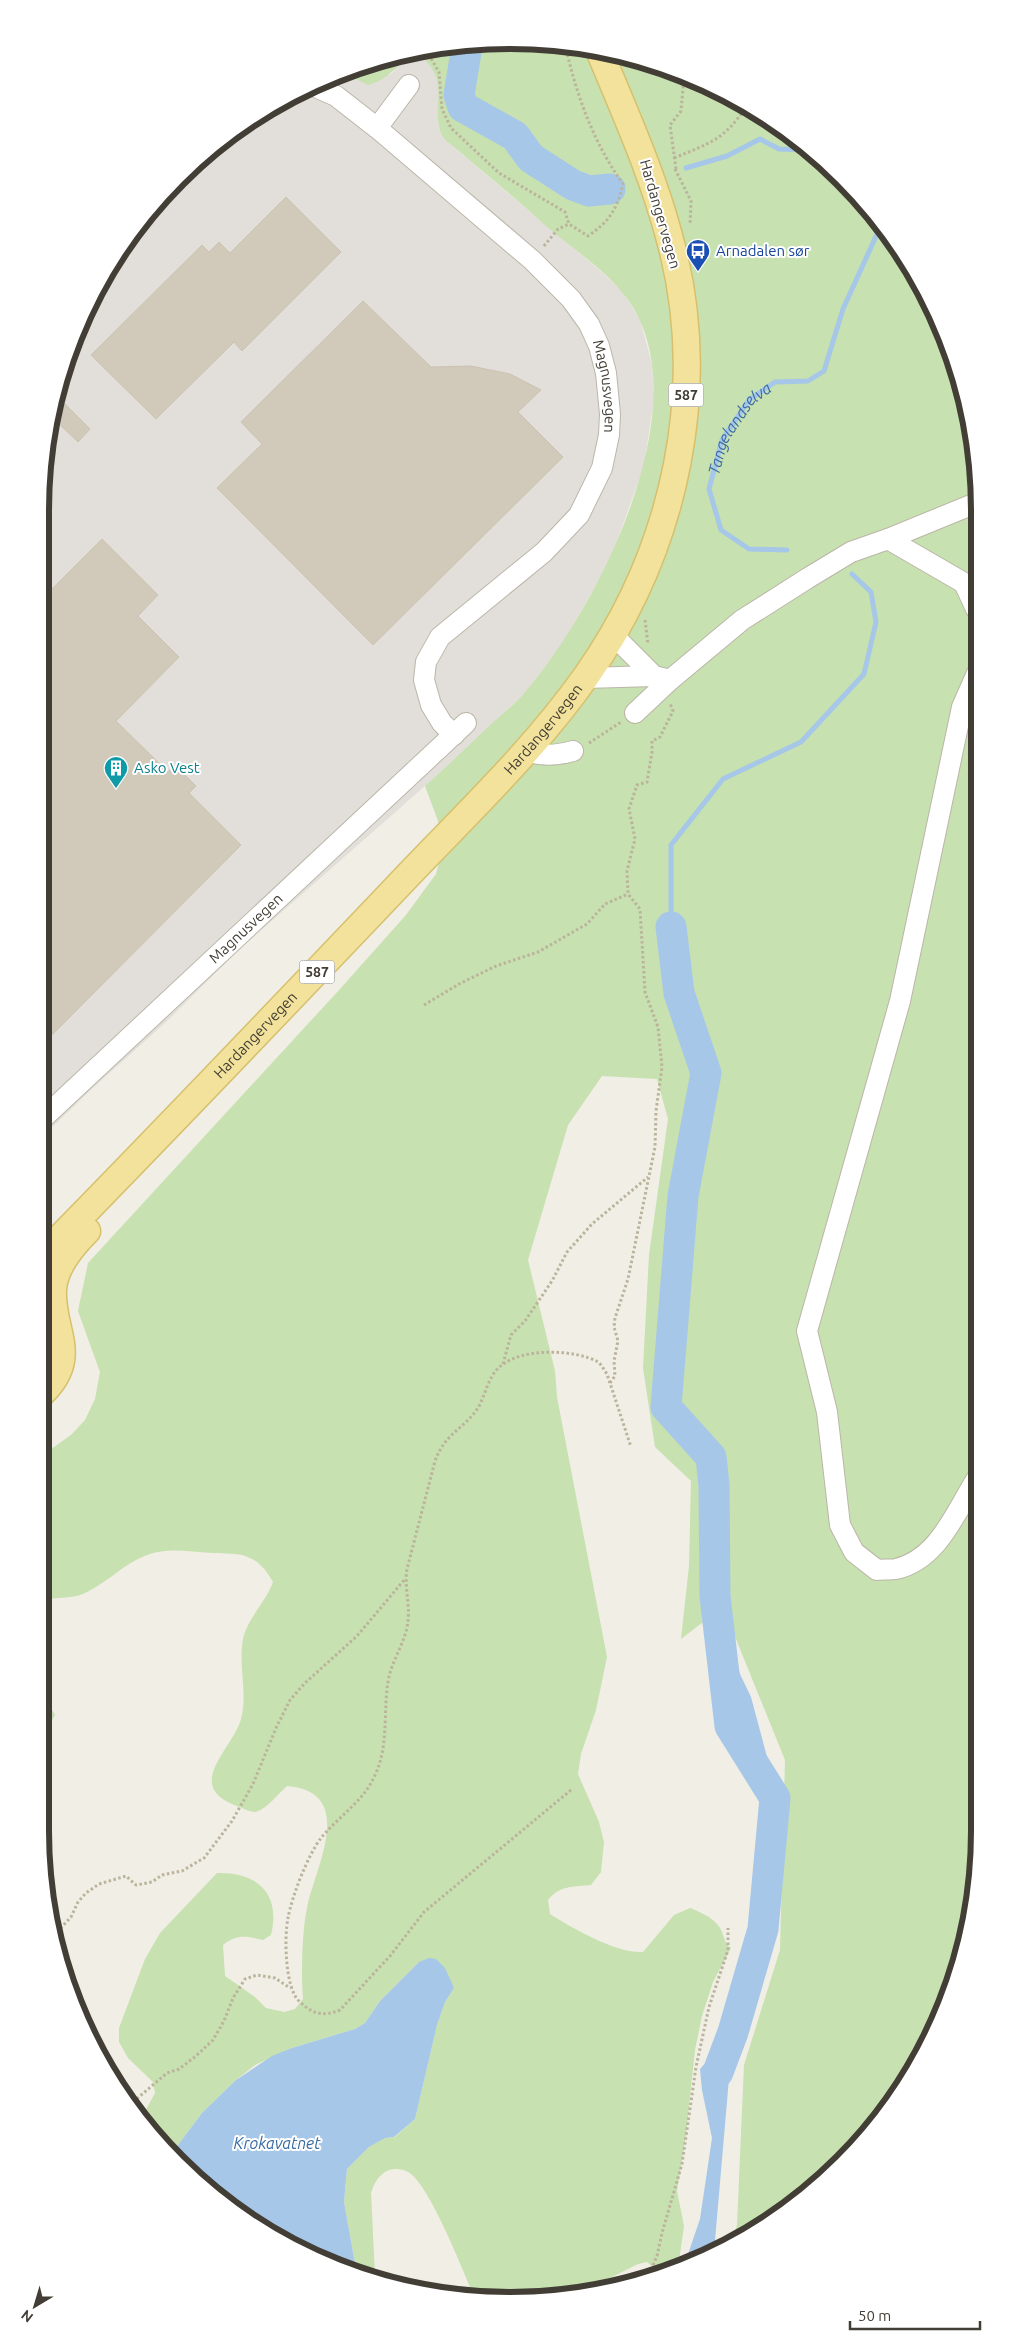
<svg xmlns="http://www.w3.org/2000/svg" width="1020" height="2341" font-family="Ubuntu,sans-serif">
  <rect width="100%" height="100%" fill="#f0eee5"/>
  <!-- industrial -->
  <polygon fill="#e2dfda" points="417,53 429,63 434,70 439,88 438,123 444,139 604,274 622,291 640,320 652,364 654,398 644,466 610,560 561,647 525,693 425,786 242,947 166,1022 93,1088 40,1139 40,510 65,359 103,275 157,200 224,137 302,88 344,73 353,79 391,74 409,57"/>
  <!-- green -->
  <g fill="#c7e1b1">
    <path d="M480,41L572,44L661,65L771,119L883,224L944,330L976,448L980,1831L955,1982L917,2066L864,2141L745,2238L731,2245L737,2225L744,2065L780,1950L785,1760L721,1602L715,1596L707,1619L681,1639L689,1566L691,1481L655,1447L643,1368L649,1255L668,1119L657,1079L602,1076L568,1125L528,1260L555,1371L557,1397L607,1657L596,1710L581,1754L578,1774L599,1822L604,1842L601,1872L591,1885C573,1887 560,1885 548,1900L550,1914C572,1928 617,1954 643,1952L674,1915L690,1908C702,1913 713,1917 720,1928C724,1934 724,1944 731,1948L713,1982L702,2016L695,2050L686,2135L677,2191L684,2226L678,2268L657,2277L654,2268L647,2262L638,2264L572,2297L473,2294C463,2270 428,2182 408,2172C403,2169 395,2168 389,2170C379,2174 374,2183 371,2193L375,2276L356,2269L344,2202L347,2169L369,2147L385,2138L395,2137L415,2119L437,2025L445,2002L454,1988L419,1962L380,2001L365,2023L355,2029L292,2048L255,2065L236,2080L202,2113L172,2153L156,2141L141,2119L155,2093L153,2082L128,2058L119,2042V2028L145,1959L160,1933L217,1873C258,1872 281,1894 271,1935L263,1940C246,1936 237,1934 223,1945L225,1976L255,1997L266,2008L284,2012L295,2009L303,1999C301,1975 302,1931 307,1908C315,1867 358,1792 287,1786C279,1793 266,1810 255,1812C250,1812 242,1808 237,1806C182,1786 233,1749 241,1719C248,1693 238,1666 243,1639C248,1617 266,1602 273,1582C267,1572 261,1563 250,1558C238,1552 224,1554 212,1553C189,1552 169,1547 147,1555C123,1564 107,1583 85,1593C70,1600 55,1596 40,1601V1457L71,1435L85,1420L95,1399L100,1372L78,1311L88,1263L340,989L406,915L436,874L443,848L438,821L425,786C447,766 469,745 490,725C502,714 516,703 526,691C595,610 689,427 640,321C622,279 579,255 546,226C513,196 479,168 444,139C426,106 456,83 417,53C399,62 389,80 368,85L344,73L389,56Z"/>
    <polygon points="40,1697 47,1701 55,1715 40,1740"/>
  </g>
  <!-- water -->
  <g fill="#a6c7e8">
    <polygon points="715,1596 719,1602 740,1674 751,1697 774,1783 775,1798 756,1775 745,1754 715,1679 707,1644"/>
    <polygon points="429,1958 436,1959 445,1968 454,1988 445,2002 437,2025 415,2119 394,2137 385,2138 369,2147 347,2169 344,2202 356,2269 275,2238 172,2153 202,2113 236,2080 272,2056 292,2048 355,2029 365,2023 380,2001 419,1962"/>
    <polygon points="733,2032 714,2252 684,2266 700,2219 712,2138 702,2090 700,2069"/>
  </g>
  <g fill="none" stroke-linecap="round" stroke-linejoin="round">
    <!-- stream -->
    <g stroke="#a6c7e8" stroke-width="5">
      <polyline points="686,168 727,156 760,139 779,149 804,150"/>
      <path id="s1" d="M787,550L749,549L721,530L709,489L722,440L749,400L775,382L808,381L824,371L843,309L882,223"/>
      <polyline points="671,927 671,845 723,779 801,742 864,674 876,622 871,592 852,574"/>
    </g>
    <!-- river -->
    <g stroke="#a6c7e8" stroke-width="31">
      <polyline points="464,44 467,46 459,95 463,107 515,136 531,158 573,185 589,191 610,189"/>
      <polyline points="671,927 679,993 706,1073 683,1196 666,1407 711,1457 714,1485 715,1596 730,1726 775,1798 763,1929 733,2032 718,2072"/>
    </g>
  </g>
  <!-- building -->
  <g fill="#d1cabb" stroke="#cbc3af">
    <polygon points="286,197 341,252 242,351 234,342 156,419 91,355 202,245 209,252 219,242 230,253"/>
    <polygon points="363,301 431,367 471,366 510,374 541,390 518,412 563,457 373,645 217,488 262,444 241,422"/>
    <polygon points="59,398 90,429 78,442 55,420"/>
    <polygon points="102,539 158,595 138,616 179,657 116,721 168,772 175,765 196,786 189,793 241,845 40,1047 40,601"/>
  </g>
  <g fill="none" stroke-linecap="round" stroke-linejoin="round">
    <!-- minor casing -->
    <g stroke="#bbb6a8" stroke-width="22">
      <g id="minor">
        <path id="s2" d="M311,85L336,96L377,128L532,260L571,299L589,324L599,346L606,373L610,414L609,435L602,468L579,515L544,552L440,637L426,662L424,680L431,705L442,723L454,735"/>
        <polyline points="377,128 409,85"/>
        <polyline points="888,539 976,503"/>
        <polyline points="613,635 654,676"/>
        <path d="M977,673L962,707L900,1001L807,1331L827,1412L840,1525L854,1552L877,1570C883,1569 890,1570 896,1569C940,1559 957,1508 979,1475"/>
        <polyline points="585,678 654,676 670,680 635,713"/>
        <polyline points="670,680 742,620 808,578 851,552 888,539 964,583 976,609"/>
        <path d="M525,751C542,756 555,756 573,751"/>
        <path id="s3" d="M40,1121L466,723"/>
      </g>
    </g>
    <!-- major casing -->
    <g stroke="#d6c06d" stroke-width="29">
      <g id="major">
        <path id="s4" d="M40,1258C160,1136 278,1012 396,888C461,819 532,753 587,675C676,548 711,386 669,236C652,172 624,111 599,50"/>
        <path d="M40,1395C81,1357 51,1332 53,1290C54,1268 72,1246 87,1231"/>
      </g>
    </g>
    <!-- path -->
    <g stroke="#bbb39b" stroke-width="3" stroke-dasharray="2.5 2.5" stroke-linecap="butt">
      <path d="M426,50L439,72L442,109L451,128L499,173L565,212L569,224L588,236C610,221 617,209 623,184C593,142 576,94 565,44"/>
      <path d="M674,158C710,143 724,140 746,107"/>
      <polyline points="675,169 691,201 690,225"/>
      <polyline points="676,169 670,125 681,111 684,76"/>
      <polyline points="544,246 558,229 569,224"/>
      <polyline points="645,620 648,644"/>
      <polyline points="589,743 621,722"/>
      <polyline points="424,1005 459,984 496,966 538,952 587,924 605,904 628,894"/>
      <polyline points="503,1364 511,1335 525,1321 552,1281 567,1252 592,1224 648,1177"/>
      <polyline points="610,1383 615,1376 614,1361 618,1341 614,1327 615,1318 628,1279 655,1147 656,1111 662,1067 658,1027 645,992 640,909 628,894 627,871 635,839 629,809 637,785 647,782 652,752 652,741 660,737 673,711 670,703"/>
      <path d="M571,1790L424,1912L390,1956L340,2010C323,2017 312,2014 299,2001C285,1988 284,1937 288,1918C292,1896 308,1855 321,1838C339,1816 364,1801 375,1775C389,1746 383,1713 388,1682C391,1661 406,1642 408,1621C410,1603 404,1586 407,1569L435,1461C445,1433 464,1429 478,1408C486,1394 488,1375 502,1365C523,1348 575,1349 598,1362C602,1365 604,1370 607,1374L631,1447"/>
      <polyline points="57,1932 71,1917 78,1902 86,1893 99,1884 126,1876 136,1885 152,1882 162,1875 182,1871 204,1858 232,1821 253,1784 276,1728 290,1700 305,1683 357,1636 405,1579"/>
      <polyline points="133,2102 167,2073 179,2069 196,2056 213,2040 224,2021 233,1998 245,1979 257,1975 275,1978 290,1988"/>
      <polyline points="647,2279 657,2256 662,2233 682,2164 696,2067 709,2007 728,1950 728,1928"/>
    </g>
    <!-- minor -->
    <use href="#minor" stroke="#fff" stroke-width="20"/>
    <!-- major -->
    <use href="#major" stroke="#f3e29b" stroke-width="26"/>
  </g>
  <!-- icons -->
  <defs>
    <g id="bus-pin" transform="scale(1.25)"><path d="M0 17L-7.5 6A9.5 9.5 0 1 1 7.5 6Z" fill="#1a4fb4" stroke="#fff"/><path d="M-5-6H5V4H4V6H2V4H-2V6H-4V4H-5ZM-3.5-4V0h7V-4ZM-3.5 1.2v1.5H-2V1.2ZM2 1.2v1.5H3.5V1.2Z" fill="#fff"/></g>
    <g id="building-pin" transform="scale(1.25)"><path d="M0 17L-7.5 6A9.5 9.5 0 1 1 7.5 6Z" fill="#0f9aa8" stroke="#fff"/><path d="M-4-6H4V6H1V3H-1V6H-4ZM-2.5-4.3h1.7v1.8h-1.7ZM.8-4.3h1.7v1.8H.8ZM-2.5-1h1.7V.8h-1.7ZM.8-1h1.7V.8H.8Z" fill="#fff"/></g>
  </defs>
  <g fill-rule="evenodd">
    <use href="#bus-pin" x="698" y="251"/>
    <use href="#building-pin" x="116" y="768"/>
  </g>
  <g text-anchor="middle" stroke-width="4" stroke-linejoin="round" paint-order="stroke">
    <!-- shield labels -->
    <g fill="#fff" stroke="#7b7872" stroke-width="1">
      <rect x="668.5" y="383.5" width="35" height="23" rx="4"/>
      <rect x="299.5" y="960.5" width="35" height="23" rx="4"/>
    </g>
    <g font-size="14" font-weight="bold" fill="#423e35">
      <text x="686" y="400">587</text>
      <text x="317" y="977">587</text>
    </g>
    <!-- street labels -->
    <g font-size="15" fill="#423e35" stroke="#fff">
      <text transform="translate(660 214) rotate(74)" y="5">Hardangervegen</text>
      <text dy="5" stroke="none"><textPath href="#s2" startOffset="434">Magnusvegen</textPath></text>
      <text dy="5" stroke="none"><textPath href="#s4" startOffset="730">Hardangervegen</textPath></text>
      <text dy="5" stroke="none"><textPath href="#s3" startOffset="282">Magnusvegen</textPath></text>
      <text dy="5" stroke="none"><textPath href="#s4" startOffset="310">Hardangervegen</textPath></text>
    </g>
    <!-- transit labels -->
    <g font-size="15" fill="#164399" stroke="#fff" text-anchor="start">
      <text x="716" y="256">Arnadalen sør</text>
    </g>
    <!-- culture labels -->
    <g font-size="15" fill="#0d838f" stroke="#fff" text-anchor="start">
      <text x="134" y="773">Asko Vest</text>
    </g>
    <!-- water labels -->
    <g font-size="16" font-style="italic" fill="#3a6ca2" stroke="#fff">
      <text dy="6" stroke="none"><textPath href="#s1" startOffset="184">Tangelandselva</textPath></text>
      <text x="277" y="2149">Krokavatnet</text>
    </g>
  </g>
  <!-- crop -->
  <path d="M0 0H1020V2341H0ZM510 49H510A461 461 0 0 1 971 510V1831A461 461 0 0 1 510 2292H510A461 461 0 0 1 49 1831V510A461 461 0 0 1 510 49Z" fill="#fff" fill-rule="evenodd"/>
  <path fill="none" stroke="#423e35" stroke-width="6" d="M510 49H510A461 461 0 0 1 971 510V1831A461 461 0 0 1 510 2292H510A461 461 0 0 1 49 1831V510A461 461 0 0 1 510 49Z"/>
  <!-- north arrow -->
  <g transform="translate(35 2306) rotate(218)" stroke="#ffffff" stroke-width="4" paint-order="stroke">
  <path d="M0-4L9 19L0 12L-9 19Z" fill="#423e35"/>
  <text y="-8" font-size="14" font-weight="bold" text-anchor="middle" fill="#423e35">N</text>
  </g>
  <!-- scale -->
  <path d="M850 2321v8h130v-8" fill="none" stroke="#423e35" stroke-width="2.5"/>
  <text x="858" y="2321" font-size="15" fill="#423e35" stroke="#ffffff" stroke-width="4" paint-order="stroke">50 m</text>
</svg>
